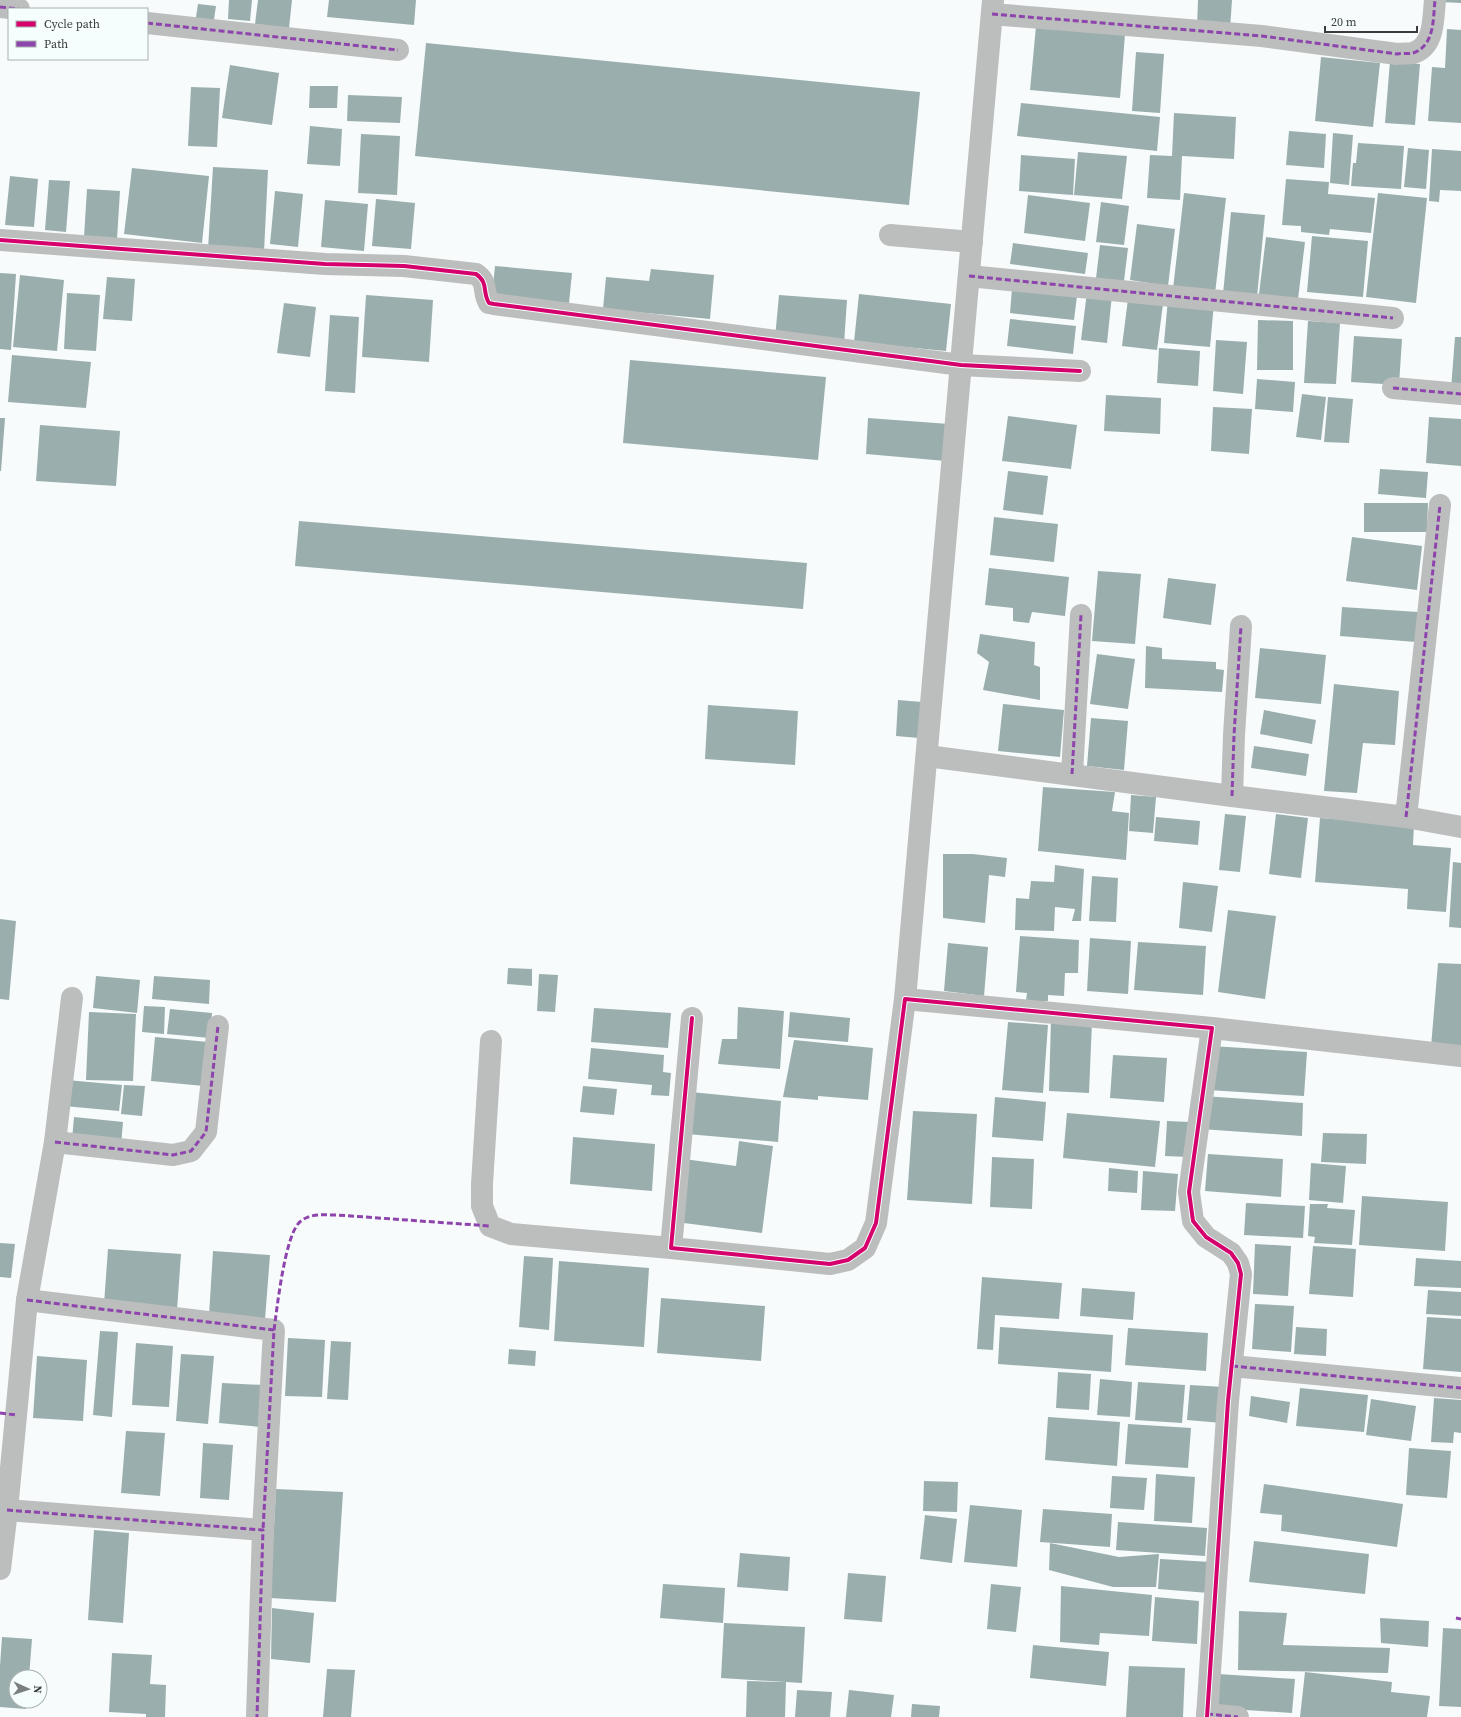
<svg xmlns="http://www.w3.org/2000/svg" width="1461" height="1717" font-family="'Source Serif 4',serif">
  <rect width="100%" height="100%" fill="#f7fbfb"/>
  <!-- building -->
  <g fill="#9aaeae">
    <polygon points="229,0 252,0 250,21 228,19"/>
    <polygon points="258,0 292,0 289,28 255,24"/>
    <polygon points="329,0 416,0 414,25 327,17"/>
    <polygon points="1198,0 1232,0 1230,29 1197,27"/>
    <polygon points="1441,0 1461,0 1461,3 1441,2"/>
    <polygon points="198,4 216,6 213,26 195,24"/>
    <polygon points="1036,26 1125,34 1120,98 1030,90"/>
    <polygon points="1447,29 1461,30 1461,123 1428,121 1432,67 1445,68"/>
    <polygon points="426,43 920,92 909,205 415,156"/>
    <polygon points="1136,52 1164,54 1160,113 1132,111"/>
    <polygon points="1321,57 1380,63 1373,127 1315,121"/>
    <polygon points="1390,61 1420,64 1415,125 1385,123"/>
    <polygon points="230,65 279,73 272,125 222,118"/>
    <polygon points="310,86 338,86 337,108 309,108"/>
    <polygon points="191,87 220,88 217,147 188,146"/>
    <polygon points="348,95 402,97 400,123 347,121"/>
    <polygon points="1021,103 1160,117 1157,151 1017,136"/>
    <polygon points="1174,113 1236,117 1234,159 1182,156 1180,200 1147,198 1150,155 1172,156"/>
    <polygon points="310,126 342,129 340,166 307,164"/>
    <polygon points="1289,131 1326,134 1324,168 1286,165"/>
    <polygon points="1333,133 1353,135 1349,185 1330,183"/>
    <polygon points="361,134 400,136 397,195 358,193"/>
    <polygon points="1358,143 1404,146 1401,189 1351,186 1353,163 1356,163"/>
    <polygon points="1408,148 1429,150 1426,189 1404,187"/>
    <polygon points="1432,149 1461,151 1461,191 1440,190 1439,202 1429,201"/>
    <polygon points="1078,152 1127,156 1122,199 1074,195"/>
    <polygon points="1021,155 1075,159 1073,195 1019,191"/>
    <polygon points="213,167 268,170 264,252 208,249"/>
    <polygon points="132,168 209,176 202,243 124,234"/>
    <polygon points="10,176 38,179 34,227 5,225"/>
    <polygon points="1286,179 1329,182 1328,194 1375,198 1371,233 1330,229 1329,235 1301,232 1301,226 1282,225"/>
    <polygon points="49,180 70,181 66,232 45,230"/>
    <polygon points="87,189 120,191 117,239 84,237"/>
    <polygon points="275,191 303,194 298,247 270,244"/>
    <polygon points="1184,193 1226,198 1215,294 1173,289"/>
    <polygon points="1378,193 1427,198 1416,303 1366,297"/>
    <polygon points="1028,195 1090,203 1085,241 1024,233"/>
    <polygon points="376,199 415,203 411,249 372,246"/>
    <polygon points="325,200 368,204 364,251 321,247"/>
    <polygon points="1101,202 1129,206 1124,245 1096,242"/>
    <polygon points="1231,212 1265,215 1257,297 1223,294"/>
    <polygon points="1137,224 1175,229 1168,286 1130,280"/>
    <polygon points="1312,236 1368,241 1363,297 1307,292"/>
    <polygon points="1266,237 1305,242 1298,299 1259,294"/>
    <polygon points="1013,243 1088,253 1085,274 1010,264"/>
    <polygon points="1100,245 1128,248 1124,281 1096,278"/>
    <polygon points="495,266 572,273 569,303 492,296"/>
    <polygon points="651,269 714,275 710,319 603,309 606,277 649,281"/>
    <polygon points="0,273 16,274 11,350 0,349"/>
    <polygon points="20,275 64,280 57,351 13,347"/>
    <polygon points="107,277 135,279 132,321 103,319"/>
    <polygon points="1012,289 1077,296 1074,320 1010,313"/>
    <polygon points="1087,292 1112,295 1107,343 1081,340"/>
    <polygon points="67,293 100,295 96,351 64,349"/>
    <polygon points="859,294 951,304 946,351 854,342"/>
    <polygon points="366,295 433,300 429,362 362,357"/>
    <polygon points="779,295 847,300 844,344 775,338"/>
    <polygon points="1128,299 1163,304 1157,350 1122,346"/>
    <polygon points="1168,299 1214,303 1210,347 1164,343"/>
    <polygon points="284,303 316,307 310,357 277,353"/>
    <polygon points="330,315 359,317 355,393 325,391"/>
    <polygon points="1010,319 1076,326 1073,354 1007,346"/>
    <polygon points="1258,320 1293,321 1293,370 1257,370"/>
    <polygon points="1308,321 1340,323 1336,384 1304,383"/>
    <polygon points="1354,336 1402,339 1399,385 1351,382"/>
    <polygon points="1455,337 1461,337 1461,390 1451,389"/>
    <polygon points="1216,340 1247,342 1243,394 1213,391"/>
    <polygon points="1159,348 1200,351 1198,386 1157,383"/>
    <polygon points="12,355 91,362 86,408 8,402"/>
    <polygon points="630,360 826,377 818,460 623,443"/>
    <polygon points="1257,379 1295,382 1293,412 1255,409"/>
    <polygon points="1302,394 1326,397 1321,440 1296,437"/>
    <polygon points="1106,395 1161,398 1160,434 1104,431"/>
    <polygon points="1328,397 1353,399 1349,443 1324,442"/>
    <polygon points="1213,407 1252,409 1249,454 1211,451"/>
    <polygon points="1008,416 1077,425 1071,469 1002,461"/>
    <polygon points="1429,417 1461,419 1461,466 1426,463"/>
    <polygon points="0,418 5,418 1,471 0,471"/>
    <polygon points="868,418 949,424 946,461 866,454"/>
    <polygon points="40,425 120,431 116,486 36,481"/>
    <polygon points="1380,469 1428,472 1426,498 1378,494"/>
    <polygon points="1008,471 1048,476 1043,515 1003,510"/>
    <polygon points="1364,503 1428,503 1427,532 1364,532"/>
    <polygon points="994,517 1058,524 1054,562 990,555"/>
    <polygon points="299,521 807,563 803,609 295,566"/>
    <polygon points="1352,537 1422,546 1417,590 1346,581"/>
    <polygon points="989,568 1069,577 1065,616 1032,612 1029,623 1013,621 1013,608 985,605"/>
    <polygon points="1098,571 1141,574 1135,644 1092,641"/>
    <polygon points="1168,578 1216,584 1211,625 1163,618"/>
    <polygon points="1342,607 1418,612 1416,642 1340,636"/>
    <polygon points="980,634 1035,642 1034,665 1040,667 1040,700 983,690 989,662 977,653"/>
    <polygon points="1146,646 1162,648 1162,659 1216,662 1216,669 1224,670 1222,692 1145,688"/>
    <polygon points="1260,648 1326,655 1321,704 1255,698"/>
    <polygon points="1097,654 1135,659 1128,709 1090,704"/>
    <polygon points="1334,684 1399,691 1395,745 1363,743 1357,793 1324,791"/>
    <polygon points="898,700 922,702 919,738 896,736"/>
    <polygon points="1003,704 1064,710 1060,757 998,751"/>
    <polygon points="708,705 798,711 795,765 705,759"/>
    <polygon points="1264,710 1316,720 1312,744 1260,734"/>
    <polygon points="1091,718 1128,721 1124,770 1087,766"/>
    <polygon points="1254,746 1309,754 1306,776 1251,768"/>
    <polygon points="1043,787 1115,792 1112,811 1129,813 1126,860 1038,851"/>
    <polygon points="1131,795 1156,797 1153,833 1129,831"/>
    <polygon points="1225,814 1246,816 1240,872 1219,870"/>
    <polygon points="1276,814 1308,818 1301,878 1269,874"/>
    <polygon points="1156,817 1200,821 1198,845 1154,841"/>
    <polygon points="1320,818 1414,825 1413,845 1451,848 1446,912 1407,909 1408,889 1315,882"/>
    <polygon points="943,854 973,854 1007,858 1005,877 989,875 985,923 943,918"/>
    <polygon points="1453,862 1461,863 1461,928 1449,927"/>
    <polygon points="1055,865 1084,869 1081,921 1072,921 1075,909 1055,907 1054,931 1015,930 1016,898 1029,899 1031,881 1054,882"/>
    <polygon points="1092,876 1118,878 1116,922 1089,921"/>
    <polygon points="1183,882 1218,886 1212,932 1179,928"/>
    <polygon points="1228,910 1276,916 1265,999 1218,992"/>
    <polygon points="0,919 16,921 9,1000 0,999"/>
    <polygon points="1020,936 1079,940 1078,973 1065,973 1064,996 1048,995 1048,1001 1026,1001 1027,993 1016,992"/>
    <polygon points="1090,938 1131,941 1128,994 1087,991"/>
    <polygon points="1138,942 1206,946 1203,995 1134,990"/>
    <polygon points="948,943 988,947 984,996 944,991"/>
    <polygon points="1438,963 1461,964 1461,1050 1431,1047"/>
    <polygon points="508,968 532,969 532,986 507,984"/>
    <polygon points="539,974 558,975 555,1012 537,1011"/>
    <polygon points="96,976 140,980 137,1013 93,1008"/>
    <polygon points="154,976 210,980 209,1004 152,999"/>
    <polygon points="144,1006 165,1007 164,1034 142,1032"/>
    <polygon points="738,1007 784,1011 780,1069 718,1064 722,1039 737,1039"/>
    <polygon points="594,1008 671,1013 668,1048 591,1042"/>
    <polygon points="170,1009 212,1013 210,1038 167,1034"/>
    <polygon points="89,1012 136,1014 133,1081 86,1080"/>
    <polygon points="790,1012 850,1018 848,1042 788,1037"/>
    <polygon points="1051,1020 1092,1022 1089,1093 1049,1091"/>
    <polygon points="1008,1022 1048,1025 1043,1093 1002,1090"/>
    <polygon points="155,1037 208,1042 204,1086 151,1081"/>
    <polygon points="794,1040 873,1048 868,1100 818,1096 818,1100 783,1097"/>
    <polygon points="1211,1046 1307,1052 1304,1096 1208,1090"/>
    <polygon points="591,1048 664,1055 663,1072 671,1073 669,1096 651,1095 652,1085 588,1079"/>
    <polygon points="1113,1055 1167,1058 1164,1102 1110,1098"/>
    <polygon points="67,1080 122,1085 119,1111 64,1106"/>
    <polygon points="124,1085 145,1086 142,1116 121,1114"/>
    <polygon points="583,1086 617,1089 614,1115 580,1112"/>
    <polygon points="691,1092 781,1101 778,1142 687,1134"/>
    <polygon points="1203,1096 1303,1103 1302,1136 1201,1129"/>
    <polygon points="995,1097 1046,1102 1043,1141 992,1137"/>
    <polygon points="913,1111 977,1114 972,1204 907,1200"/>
    <polygon points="1067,1113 1160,1121 1155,1167 1063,1158"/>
    <polygon points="74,1117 123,1122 121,1145 72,1140"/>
    <polygon points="1167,1121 1191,1122 1188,1157 1165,1156"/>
    <polygon points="1323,1133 1367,1134 1366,1164 1321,1162"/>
    <polygon points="573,1137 655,1144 652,1191 570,1184"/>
    <polygon points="739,1141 773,1146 762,1233 676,1222 684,1159 736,1166"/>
    <polygon points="1208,1154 1283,1159 1281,1197 1205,1191"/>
    <polygon points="992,1157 1034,1159 1032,1209 990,1207"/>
    <polygon points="1311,1163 1346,1166 1343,1203 1309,1200"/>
    <polygon points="1109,1168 1138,1171 1137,1193 1108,1191"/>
    <polygon points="1143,1171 1178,1174 1175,1211 1141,1210"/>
    <polygon points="1362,1196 1448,1202 1445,1251 1359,1245"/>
    <polygon points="1246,1203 1305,1206 1303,1238 1244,1235"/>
    <polygon points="1310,1204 1328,1204 1327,1208 1355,1210 1352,1245 1314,1243 1315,1237 1308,1236"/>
    <polygon points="0,1243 15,1244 11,1278 0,1277"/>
    <polygon points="1255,1244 1291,1246 1288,1296 1253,1294"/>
    <polygon points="1313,1246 1356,1249 1353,1297 1309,1294"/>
    <polygon points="108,1249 181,1254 177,1310 104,1304"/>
    <polygon points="213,1251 270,1255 265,1319 209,1315"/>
    <polygon points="524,1256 553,1258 549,1330 519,1327"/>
    <polygon points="1416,1258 1461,1261 1461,1288 1414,1286"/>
    <polygon points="559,1261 649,1268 644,1347 554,1341"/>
    <polygon points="982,1277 1062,1283 1059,1319 995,1315 993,1350 977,1349"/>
    <polygon points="1082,1288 1135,1292 1133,1320 1080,1316"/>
    <polygon points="1428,1290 1461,1292 1461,1316 1426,1314"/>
    <polygon points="661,1298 765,1306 761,1361 657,1353"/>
    <polygon points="1255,1304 1294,1306 1291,1352 1252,1349"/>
    <polygon points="1427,1317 1461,1319 1461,1372 1423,1369"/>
    <polygon points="1000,1327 1113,1335 1111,1372 998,1364"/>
    <polygon points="1296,1327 1327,1329 1326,1356 1294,1354"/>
    <polygon points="1128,1328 1208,1333 1206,1371 1125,1365"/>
    <polygon points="100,1331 118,1332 112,1417 93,1415"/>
    <polygon points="288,1338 325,1340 322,1397 285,1396"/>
    <polygon points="331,1341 351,1342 348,1400 327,1399"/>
    <polygon points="136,1343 173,1346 169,1407 132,1405"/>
    <polygon points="509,1349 536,1351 535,1366 508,1364"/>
    <polygon points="181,1354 214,1356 208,1424 176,1421"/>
    <polygon points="37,1356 87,1360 83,1421 33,1418"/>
    <polygon points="1058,1372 1091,1374 1089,1410 1056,1408"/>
    <polygon points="1100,1379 1132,1382 1130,1417 1097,1415"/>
    <polygon points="1138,1382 1185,1385 1182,1423 1135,1420"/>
    <polygon points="222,1383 263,1385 260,1427 219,1423"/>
    <polygon points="1190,1385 1224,1387 1222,1423 1187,1420"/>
    <polygon points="1300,1388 1368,1395 1364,1432 1296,1426"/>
    <polygon points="1251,1396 1290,1402 1287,1423 1249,1416"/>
    <polygon points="1434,1398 1461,1400 1461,1433 1454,1432 1453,1443 1431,1442"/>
    <polygon points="1371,1399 1416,1406 1411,1441 1366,1435"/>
    <polygon points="1048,1417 1120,1422 1117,1466 1045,1460"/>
    <polygon points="1128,1424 1191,1428 1188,1468 1125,1464"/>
    <polygon points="126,1431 165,1433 160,1496 121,1493"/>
    <polygon points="203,1443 233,1445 229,1500 200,1498"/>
    <polygon points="1409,1448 1451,1451 1447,1498 1406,1495"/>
    <polygon points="1156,1474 1195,1477 1192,1523 1154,1521"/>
    <polygon points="1112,1476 1147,1478 1144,1510 1110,1508"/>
    <polygon points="924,1481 958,1482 957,1512 923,1511"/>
    <polygon points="1264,1484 1403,1504 1397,1547 1281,1531 1282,1515 1260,1513"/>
    <polygon points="276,1489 343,1492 336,1602 270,1598"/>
    <polygon points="970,1505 1022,1510 1017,1567 964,1562"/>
    <polygon points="1043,1509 1112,1514 1110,1547 1040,1542"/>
    <polygon points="925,1515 957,1519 952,1563 920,1559"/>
    <polygon points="1118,1522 1207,1528 1205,1556 1116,1550"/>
    <polygon points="94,1530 129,1533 123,1623 88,1620"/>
    <polygon points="1254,1541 1369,1554 1365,1594 1249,1582"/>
    <polygon points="1050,1543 1119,1557 1159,1554 1156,1587 1113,1587 1049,1570"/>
    <polygon points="740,1553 790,1557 788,1591 737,1587"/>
    <polygon points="1160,1559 1211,1562 1209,1593 1158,1589"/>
    <polygon points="848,1573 886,1576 882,1622 844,1619"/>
    <polygon points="663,1584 725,1588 723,1623 660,1618"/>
    <polygon points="991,1584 1021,1587 1016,1632 987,1629"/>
    <polygon points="1061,1586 1152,1595 1149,1636 1100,1633 1099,1645 1060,1642"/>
    <polygon points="1155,1597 1199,1601 1197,1644 1152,1641"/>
    <polygon points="272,1608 314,1613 310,1663 271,1659"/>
    <polygon points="1239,1611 1287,1613 1283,1645 1390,1648 1388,1673 1238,1670"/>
    <polygon points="1380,1618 1429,1621 1428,1647 1381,1643"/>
    <polygon points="724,1623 805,1627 802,1683 721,1678"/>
    <polygon points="1443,1628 1461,1629 1461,1707 1439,1706"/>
    <polygon points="2,1637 32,1639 29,1677 16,1677 16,1701 27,1701 26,1709 0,1707 0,1666"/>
    <polygon points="1033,1645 1109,1652 1106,1686 1030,1678"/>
    <polygon points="112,1653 152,1655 150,1684 166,1685 165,1717 146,1717 146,1714 109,1712"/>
    <polygon points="1129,1666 1185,1668 1183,1717 1126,1717"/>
    <polygon points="327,1669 355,1670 351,1717 323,1717"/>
    <polygon points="1305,1672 1392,1682 1391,1692 1430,1696 1427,1717 1300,1717"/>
    <polygon points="1218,1674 1295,1679 1292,1713 1216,1708"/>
    <polygon points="747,1681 786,1682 785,1717 746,1717"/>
    <polygon points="797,1690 832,1692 830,1717 795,1717"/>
    <polygon points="849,1690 894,1695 891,1717 846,1717"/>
    <polygon points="912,1704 940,1706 939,1717 911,1717"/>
  </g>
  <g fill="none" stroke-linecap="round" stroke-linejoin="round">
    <!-- minor -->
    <g stroke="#bcbdbd" stroke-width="22">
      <polyline points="0,7 19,9"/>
      <path d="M992,14L1262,36L1397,54C1402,53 1408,54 1413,53C1435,46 1433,18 1435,0"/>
      <polyline points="147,23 398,50"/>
      <polyline points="890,235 972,242"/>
      <path d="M0,240L325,264L404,266L476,274C489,283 482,292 489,303L494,304L961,365L1080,371"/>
      <polyline points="969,276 1393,318"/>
      <polyline points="1393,388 1461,394"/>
      <polyline points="927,756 1232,796 1406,817 1461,827"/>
      <polyline points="1072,774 1081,615"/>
      <polyline points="1232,796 1234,735 1241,626"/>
      <polyline points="1406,817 1440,505"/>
      <polyline points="905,999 993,0"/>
      <polyline points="692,1018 671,1248 830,1264 848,1260 865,1248 876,1223 905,999 1212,1028 1189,1192 1193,1221 1206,1237 1231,1253 1238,1263 1241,1274 1228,1401 1207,1717"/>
      <polyline points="1212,1028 1461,1056"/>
      <polyline points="491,1041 482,1184 482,1206 490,1226 511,1234 671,1248"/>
      <polyline points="55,1142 173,1155 191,1151 206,1132 218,1026"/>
      <polyline points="27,1300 274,1330 263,1530"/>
      <polyline points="1232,1366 1461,1388"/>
      <polyline points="7,1510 263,1530 257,1717"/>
      <polyline points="0,1569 7,1510 27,1300 55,1142 72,998"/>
      <polyline points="1207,1714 1238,1717"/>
    </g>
    <!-- quiet -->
    <g stroke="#8e44ad" stroke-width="3" stroke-dasharray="6 3" stroke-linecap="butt">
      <polyline points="0,7 19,9"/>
      <path d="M992,14L1262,36L1397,54C1402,53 1408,54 1413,53C1435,46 1433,18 1435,0"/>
      <polyline points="147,23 398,50"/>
      <polyline points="969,276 1393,318"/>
      <polyline points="1393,388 1461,394"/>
      <polyline points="1072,774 1081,615"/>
      <polyline points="1232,796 1234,735 1241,626"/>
      <polyline points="1406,817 1440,505"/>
      <polyline points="55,1142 173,1155 191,1151 206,1132 218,1026"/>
      <polyline points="27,1300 274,1330 263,1530"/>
      <path d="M274,1330C277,1309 285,1232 301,1221C311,1213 324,1215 337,1215L490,1226"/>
      <polyline points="1232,1366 1461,1388"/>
      <polyline points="0,1413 16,1415"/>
      <polyline points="7,1510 263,1530 257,1717"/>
      <polyline points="1456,1618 1461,1619"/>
      <polyline points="1207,1714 1238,1717"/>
    </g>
    <!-- cycleway casing -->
    <g stroke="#f5fdfd" stroke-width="6">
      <g id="cycleway">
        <path d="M0,240L325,264L404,266L476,274C489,283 482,292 489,303L494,304L961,365L1080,371"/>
        <polyline points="692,1018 671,1248 830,1264 848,1260 865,1248 876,1223 905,999 1212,1028 1189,1192 1193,1221 1206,1237 1231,1253 1238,1263 1241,1274 1228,1401 1207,1717"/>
      </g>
    </g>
    <!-- cycleway -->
    <use href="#cycleway" stroke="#d6006c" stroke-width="4"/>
  </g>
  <!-- legend -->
  <rect x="8" y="8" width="140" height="52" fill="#f5fdfd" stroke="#aab0b0"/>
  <rect x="16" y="21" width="20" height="6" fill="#d6006c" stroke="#aab0b0"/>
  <text x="44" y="28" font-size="12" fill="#393c3c">Cycle path</text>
  <rect x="16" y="41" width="20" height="6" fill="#8e44ad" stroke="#aab0b0"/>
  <text x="44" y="48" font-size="12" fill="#393c3c">Path</text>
  <!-- north arrow -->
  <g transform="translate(28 1689) rotate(93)"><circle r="19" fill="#f5fdfd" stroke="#aab0b0"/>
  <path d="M0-3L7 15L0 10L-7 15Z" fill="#7c7f7f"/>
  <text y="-6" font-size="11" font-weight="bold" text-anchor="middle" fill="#393c3c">N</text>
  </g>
  <!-- scale -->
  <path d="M1325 26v6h92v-6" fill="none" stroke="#393c3c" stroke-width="2"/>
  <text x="1331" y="26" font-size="12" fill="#393c3c" stroke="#f5fdfd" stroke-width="3" paint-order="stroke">20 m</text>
</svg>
